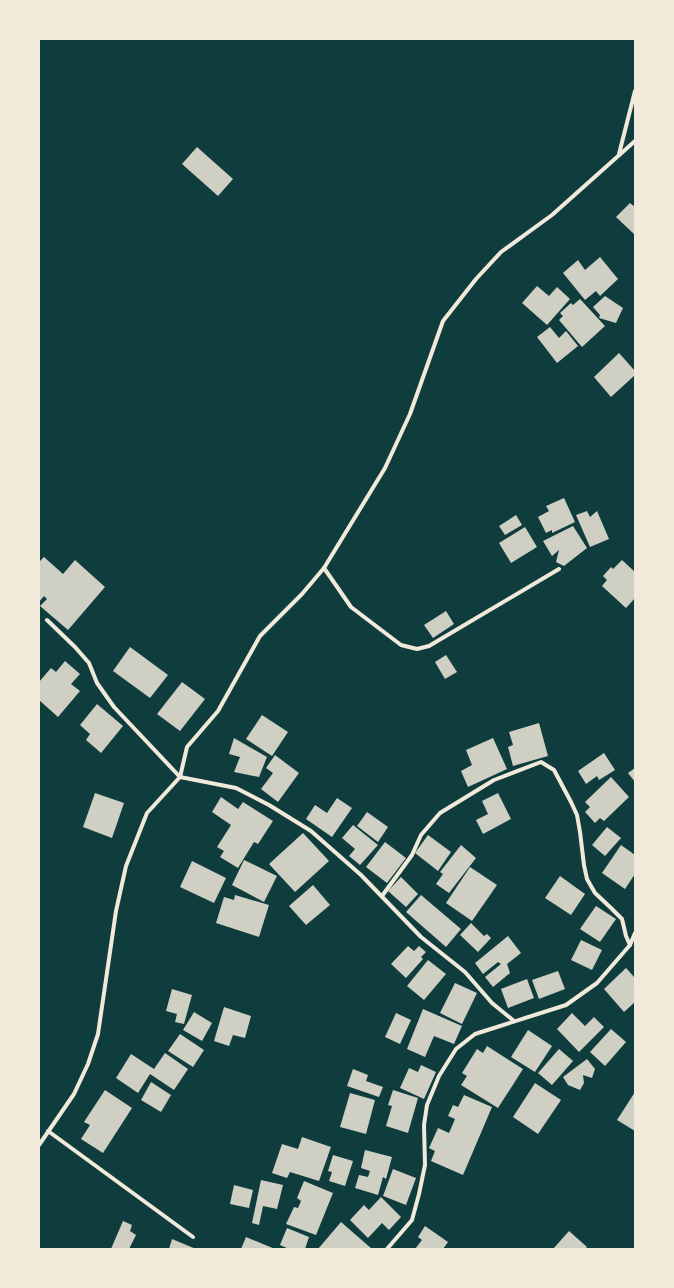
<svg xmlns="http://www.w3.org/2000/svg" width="674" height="1288" font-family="Roboto,sans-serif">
  <rect width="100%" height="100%" fill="#0f3d3e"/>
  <!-- building -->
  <g fill="#cfcfc3">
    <polygon points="197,147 233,179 218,196 182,164"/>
    <polygon points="630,203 635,207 635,235 616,217"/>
    <polygon points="600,257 618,279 600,296 596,291 585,300 563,273 578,260 585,270"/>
    <polygon points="537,286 549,296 557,287 570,299 547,325 522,303"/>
    <polygon points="605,296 623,308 616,323 599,318 600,315 593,307"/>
    <polygon points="580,299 605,326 582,347 559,320 563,316 560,313 571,303 573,305"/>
    <polygon points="550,327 559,338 566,331 578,346 557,363 537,337"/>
    <polygon points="619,353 635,371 635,375 611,397 594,377"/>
    <polygon points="564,498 575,522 552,533 552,530 546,533 538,517 549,511 546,506"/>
    <polygon points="587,511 590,517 597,511 609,539 590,547 576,515"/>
    <polygon points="516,515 522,525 505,535 499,526"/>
    <polygon points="573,526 587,548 564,566 556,562 559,550 552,556 543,541"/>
    <polygon points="525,527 537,547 511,563 499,543"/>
    <polygon points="44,557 63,574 75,560 105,587 68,630 40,606 47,599 44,596 39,602 39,562"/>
    <polygon points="622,560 635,572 635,598 626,608 602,586 607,580 603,576 611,567 613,569"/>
    <polygon points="446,611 454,624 433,638 424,625"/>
    <polygon points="130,647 168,675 150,698 113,671"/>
    <polygon points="446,655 457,672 445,679 435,662"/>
    <polygon points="65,661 80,674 71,684 80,691 58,717 39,700 39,682 51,668 56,672"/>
    <polygon points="182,682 205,699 180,731 157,714"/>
    <polygon points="97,704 123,726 101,753 86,740 90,734 80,725"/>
    <polygon points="262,715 288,732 272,756 246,739"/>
    <polygon points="539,723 548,756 513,766 508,747 513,745 509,732"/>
    <polygon points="234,738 267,757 259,777 234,772 240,757 229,754"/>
    <polygon points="493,738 507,769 468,787 461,771 472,765 466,750"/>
    <polygon points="604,753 615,770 599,780 597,776 586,784 578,771"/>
    <polygon points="275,755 299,773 278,802 261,789 273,773 266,768"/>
    <polygon points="635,768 635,782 628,773"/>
    <polygon points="611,777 629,797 604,821 600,818 595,823 585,812 590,807 585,802"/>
    <polygon points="95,793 124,803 112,838 83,827"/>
    <polygon points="498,793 511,819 483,834 476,820 488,814 482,801"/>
    <polygon points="221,797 238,809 243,802 273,821 258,844 254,842 238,868 220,857 224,851 217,847 231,825 212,812"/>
    <polygon points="337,798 352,808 332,837 306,819 315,805 327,813"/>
    <polygon points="367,812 388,827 378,842 357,826"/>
    <polygon points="353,825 378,845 360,865 349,856 355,849 342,838"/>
    <polygon points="607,827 621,838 605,856 592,845"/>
    <polygon points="303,833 329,861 295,892 269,864"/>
    <polygon points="428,835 451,852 438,871 415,853"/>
    <polygon points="385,842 406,858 387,883 366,867"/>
    <polygon points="461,845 476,858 449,893 436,884 443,874 440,872"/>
    <polygon points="621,845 635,855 635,874 625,889 602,873"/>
    <polygon points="244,860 277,876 264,902 232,885"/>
    <polygon points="192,861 226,878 214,903 180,887"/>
    <polygon points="470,867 497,885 472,921 446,903"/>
    <polygon points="560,876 585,894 571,915 545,898"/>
    <polygon points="401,877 418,894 406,907 388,891"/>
    <polygon points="313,885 330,905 306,925 289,906"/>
    <polygon points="235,895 269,905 259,937 216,923 224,897 234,900"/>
    <polygon points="421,895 461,929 446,947 406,912"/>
    <polygon points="596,906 616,919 600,942 580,929"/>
    <polygon points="471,923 484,936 487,934 491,938 478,952 460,935"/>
    <polygon points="508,936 521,953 507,964 510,973 493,987 485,977 501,964 498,962 483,974 475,963"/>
    <polygon points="581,940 602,950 592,970 571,960"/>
    <polygon points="408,946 414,951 419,946 426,952 421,957 423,959 406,978 391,964"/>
    <polygon points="428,960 446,974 424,1000 407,986"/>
    <polygon points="626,968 635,978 635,1002 624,1012 604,989"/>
    <polygon points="558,971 565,989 539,999 532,980"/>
    <polygon points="527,979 534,998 508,1008 501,989"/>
    <polygon points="455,983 477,993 462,1024 440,1013"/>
    <polygon points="172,989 192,995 184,1024 175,1022 177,1014 166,1011"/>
    <polygon points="224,1007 251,1016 245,1038 233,1035 229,1046 214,1041"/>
    <polygon points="423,1009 462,1026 454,1044 434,1036 425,1057 407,1049"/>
    <polygon points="194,1012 212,1023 202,1041 183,1030"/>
    <polygon points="396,1013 411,1020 400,1044 385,1037"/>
    <polygon points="572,1013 585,1026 594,1017 604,1027 579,1052 557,1029"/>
    <polygon points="611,1029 626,1042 605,1066 590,1052"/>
    <polygon points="528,1030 552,1046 535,1072 511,1057"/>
    <polygon points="180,1034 204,1050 193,1067 168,1051"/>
    <polygon points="487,1046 523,1069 498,1108 461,1085 467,1076 462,1073 477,1049 483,1053"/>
    <polygon points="559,1049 573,1061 552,1085 538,1073"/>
    <polygon points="165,1053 188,1069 174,1090 150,1074 138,1093 116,1078 131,1054 154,1069"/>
    <polygon points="587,1059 595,1069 592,1078 583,1075 584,1083 580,1090 568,1085 563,1077"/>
    <polygon points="421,1065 436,1072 424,1099 400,1088 409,1068 418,1072"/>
    <polygon points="353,1069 368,1075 366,1081 383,1087 379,1097 347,1086"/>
    <polygon points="151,1082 171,1095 161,1112 141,1100"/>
    <polygon points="535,1083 561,1100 538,1134 513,1117"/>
    <polygon points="105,1090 132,1108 103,1153 81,1139 90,1125 84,1122"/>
    <polygon points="393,1090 418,1098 408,1133 386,1126 392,1106 388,1105"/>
    <polygon points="635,1092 635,1131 617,1120"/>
    <polygon points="350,1093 375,1100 366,1134 340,1127"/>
    <polygon points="464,1095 492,1107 463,1175 431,1161 435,1151 429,1148 438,1128 449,1133 455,1119 448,1116 453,1105 458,1107"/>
    <polygon points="302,1137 331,1147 319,1181 290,1172 287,1178 272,1173 282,1144 298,1149"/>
    <polygon points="365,1150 392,1157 386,1179 383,1177 378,1195 355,1188 359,1175 368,1177 370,1171 361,1168"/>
    <polygon points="333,1155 353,1161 345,1186 329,1181 332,1172 328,1171"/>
    <polygon points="393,1169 416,1178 406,1205 383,1196"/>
    <polygon points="261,1180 283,1185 277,1209 263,1206 259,1225 252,1223"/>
    <polygon points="304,1181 333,1193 316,1235 286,1224 294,1207 298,1208 301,1201 297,1198"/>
    <polygon points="234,1185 253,1190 249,1208 230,1204"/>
    <polygon points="381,1197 401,1217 389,1230 382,1223 368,1238 350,1220 364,1205 369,1210"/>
    <polygon points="123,1221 132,1225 130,1231 136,1235 129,1249 111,1249"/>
    <polygon points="341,1222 372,1249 318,1249"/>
    <polygon points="425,1226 448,1242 443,1249 415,1249 422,1240 418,1237"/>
    <polygon points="287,1228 309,1237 305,1249 289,1249 280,1245"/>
    <polygon points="569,1231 587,1247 585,1249 553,1249"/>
    <polygon points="246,1237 275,1249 241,1249"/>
    <polygon points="172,1239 196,1249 169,1249"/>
  </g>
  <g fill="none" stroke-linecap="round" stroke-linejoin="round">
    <!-- minor -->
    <g stroke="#f1e9da" stroke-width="4">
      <polyline points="619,154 635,91"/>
      <polyline points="324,568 351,607 401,645 417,649 429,646 559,569"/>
      <polyline points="47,620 75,647 89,663 97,683 114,707 180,777 236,788 269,805 311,831 361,875 421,937 465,972 492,1003 514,1021"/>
      <polyline points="382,896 412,855 421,835 440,813 494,780 541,762 554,770 571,802 577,815 580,832 584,865 587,879 595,893 611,908 622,919 626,936 630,945"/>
      <polyline points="48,1131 193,1237"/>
      <polyline points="39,1145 74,1094 88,1064 98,1034 116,911 126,866 147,813 180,777 187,747 218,711 260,636 302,594 324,568 385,468 410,414 443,321 476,279 501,252 552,215 635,141"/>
      <polyline points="387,1249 412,1220 419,1194 425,1165 424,1125 427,1105 439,1076 456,1049 475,1034 566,1005 597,983 630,945 635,933"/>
    </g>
  </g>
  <!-- border -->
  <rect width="674" height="1288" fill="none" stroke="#f1e9da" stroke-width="80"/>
</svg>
